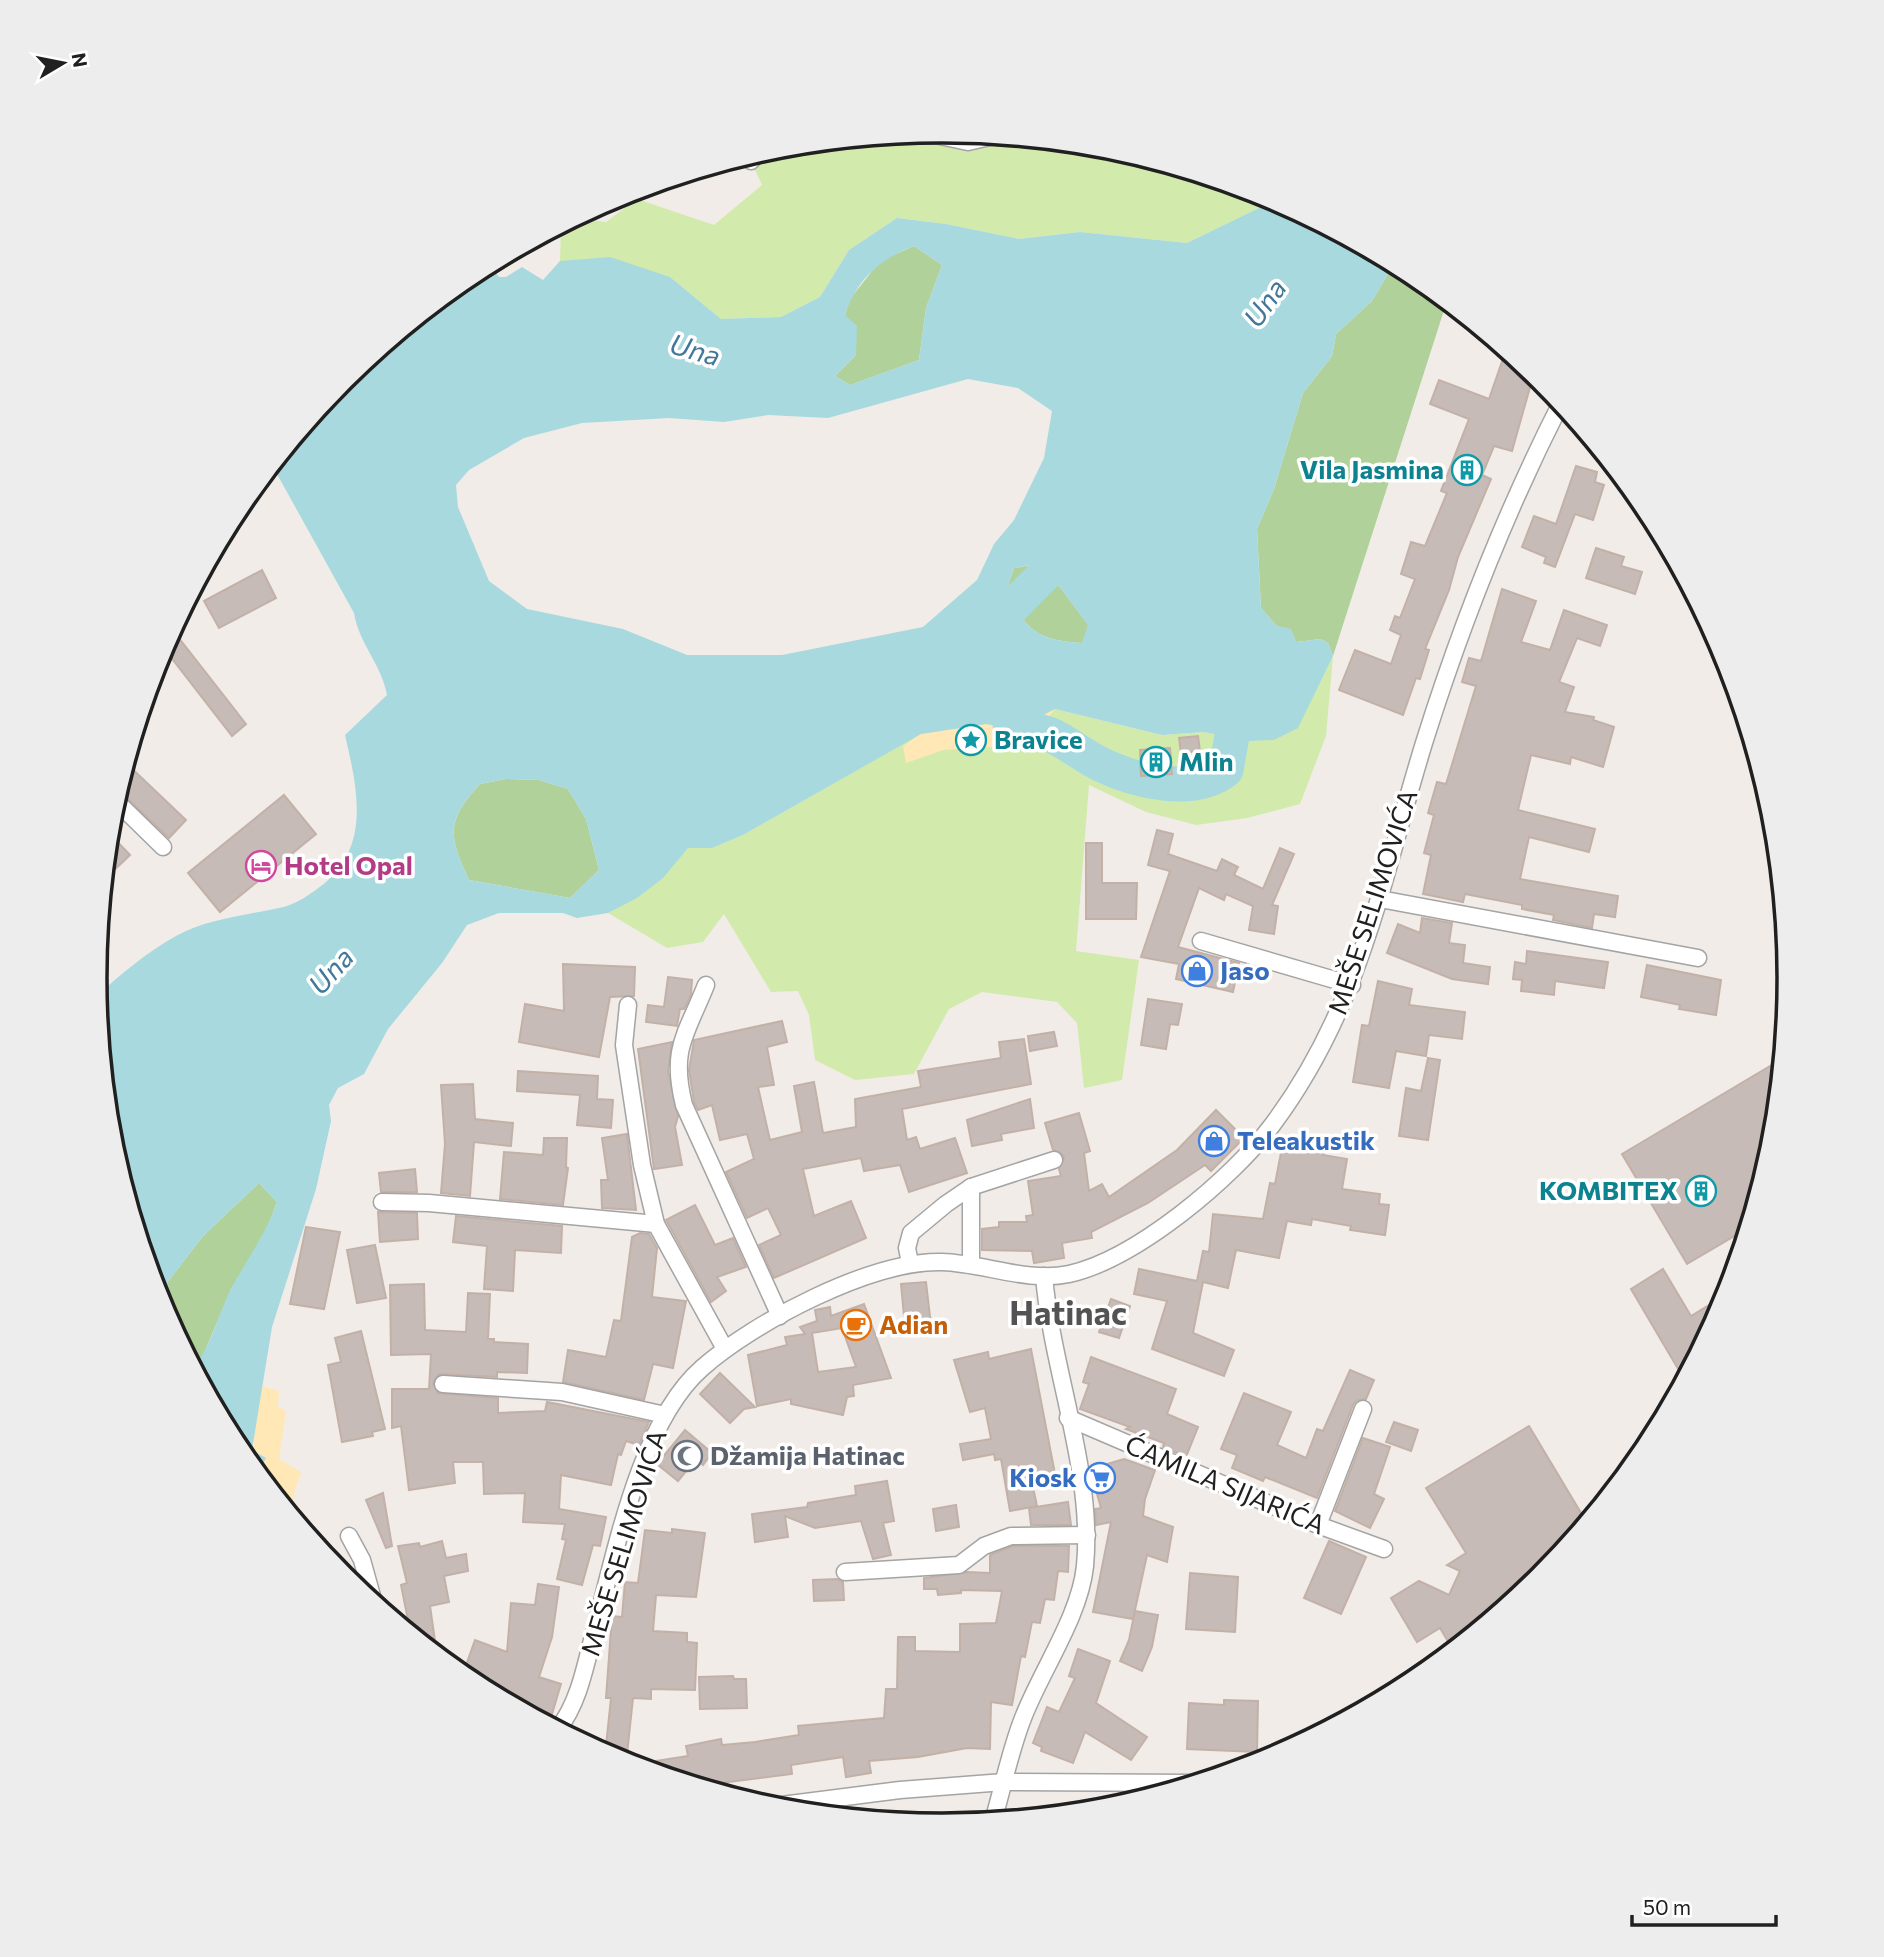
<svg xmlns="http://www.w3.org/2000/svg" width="1884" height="1957" font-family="Commissioner,sans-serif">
  <rect width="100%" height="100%" fill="#f1ece7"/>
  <!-- grass -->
  <g fill="#d2ebac">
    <polygon points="926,133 1108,147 1271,198 1263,206 1187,243 1080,232 1019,239 946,224 897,218 849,250 820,297 781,317 721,319 670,277 560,261 561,226 575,218 606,222 637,199 714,225 762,185 751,161 758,153 777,147"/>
    <path d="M1333,656L1326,736L1300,804L1247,818L1196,825L1146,812L1089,785L1076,951L1139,960L1122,1080L1084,1088L1077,1023L1057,1002L982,992L949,1009L914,1074L855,1080L815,1060L809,1015L798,991L771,992L724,914L703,942L667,948L608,913C641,895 664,876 688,848H712L743,835L920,734L1055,709L1162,735L1204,732L1249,741L1308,705Z"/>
  </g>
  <!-- forest -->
  <g fill="#b1d19b">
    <polygon points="914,246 942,265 926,308 919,360 850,385 835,376 856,355 845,315 850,299 880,261"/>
    <polygon points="1394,264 1413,274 1447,301 1333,656 1328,643 1321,639 1296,642 1291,630 1277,626 1261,608 1257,529 1274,489 1303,393 1332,356 1336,334 1372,301"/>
    <path d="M1036,564L1056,582L1089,626L1082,643C1035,639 1031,632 1005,594L1014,568Z"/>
    <path d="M506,779L539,780L568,789L586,819L599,870L570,898L469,880C448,835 446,821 480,784Z"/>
    <polygon points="259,1183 277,1202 264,1236 231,1289 202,1358 194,1367 157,1296 203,1236"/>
  </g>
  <!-- sand -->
  <g fill="#ffe8b6">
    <polygon points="1055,709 1026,745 943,750 906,763 903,746 920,734 986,724 1004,727 1037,718"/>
    <path d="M262,1386L279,1391L278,1407L286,1411L279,1459L301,1472L290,1506C239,1480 255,1432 262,1386Z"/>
  </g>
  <!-- water -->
  <path fill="#a7d9df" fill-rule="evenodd" d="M1271,198L1394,264L1372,301L1336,334L1332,356L1303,393L1274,489L1257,529L1261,608L1277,626L1291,629L1296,642L1321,639L1328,643L1333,656L1298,728L1274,740L1249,741L1204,732L1162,735L1055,709L1037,718L1003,727L986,724L921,734L743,835L712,848H688L663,878L637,898L608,913L577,918L563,913H499L467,925L442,963L388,1029L364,1074L338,1088L329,1105L331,1121L316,1189L272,1327L252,1450L266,1458L257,1474L237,1449L194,1367C212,1345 218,1314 231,1289C247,1259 266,1234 277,1202L259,1183L203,1236L157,1296L111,1143L96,997C119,975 149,951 176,936C206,919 247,915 279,908C296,905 312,893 325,883C371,844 357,787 345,735L387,695C382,665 359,644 354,613L272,465L343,379L471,274L489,264L499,277H506L522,267L543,280L560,261L610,257L670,277L721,319L781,317L820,297L849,250L897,218L946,224L1019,239L1080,232L1187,243L1263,206ZM914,246L942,265L926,308L919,360L850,385L835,376L856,355L857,326L845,315C857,279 880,259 914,246ZM968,379L1018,388L1052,411L1044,458L1014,520L994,544L977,580L923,627L782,655H687L623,629L527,609L489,581L458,507L456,485L469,470L524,438L582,423L669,418L724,422L768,415L828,418ZM1035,564L1056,582L1088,625L1082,643C1035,639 1031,632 1005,594L1014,568ZM506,779L539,780L568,789L586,819L599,870L570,898L469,880C448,835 446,821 480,784Z"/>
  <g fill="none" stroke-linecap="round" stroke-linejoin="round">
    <!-- river -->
    <g stroke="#a7d9df" stroke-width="35">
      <polyline points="980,639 1079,540"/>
      <path d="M1010,724C1024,728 1040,730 1053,736C1069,744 1084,756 1100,764C1135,781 1193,796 1226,770L1232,736"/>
    </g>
  </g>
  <!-- building -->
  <g fill="#c6bbb6" stroke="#c3b1a8" stroke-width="2" fill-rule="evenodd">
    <polygon points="1506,350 1534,373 1512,451 1494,446 1482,475 1491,479 1458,557 1449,590 1425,649 1429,650 1420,679 1416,678 1403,715 1339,690 1355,650 1391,664 1401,635 1390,630 1395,616 1400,618 1415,579 1401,574 1411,542 1425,546 1447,493 1441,491 1469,419 1430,404 1439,380 1489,399"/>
    <polygon points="1576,466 1597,472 1595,482 1604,485 1593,520 1575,514 1555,567 1544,563 1546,557 1522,547 1534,516 1556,524"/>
    <polygon points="1596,548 1624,557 1621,566 1642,572 1635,594 1586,578"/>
    <polygon points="262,570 276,598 219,628 204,601"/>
    <polygon points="1502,589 1536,601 1521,642 1550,650 1564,610 1607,625 1600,646 1577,638 1559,682 1574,687 1565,712 1594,717 1593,720 1614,727 1603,767 1571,757 1570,764 1531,755 1518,810 1595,829 1589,852 1529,837 1520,879 1618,896 1615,917 1594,914 1592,928 1553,920 1554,915 1522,909 1522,905 1465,894 1463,902 1423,894 1431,855 1424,853 1434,815 1428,813 1437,782 1446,784 1476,686 1462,682 1469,658 1481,661"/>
    <polygon points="175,633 246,724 232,736 163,647"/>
    <polygon points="1198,736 1200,751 1181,753 1179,738"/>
    <polygon points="1170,748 1172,774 1141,776 1140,750"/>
    <polygon points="126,763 186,820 169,838 118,790"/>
    <polygon points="284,795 316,834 220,912 188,873"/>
    <polygon points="1157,830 1173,834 1168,854 1217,871 1222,859 1238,867 1234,875 1263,889 1280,848 1294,854 1272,905 1278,906 1274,934 1249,930 1253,906 1226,894 1224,900 1199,888 1178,947 1239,963 1233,992 1176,979 1179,964 1141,957 1170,871 1148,865"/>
    <polygon points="109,833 130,855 104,880 107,850"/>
    <polygon points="1086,843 1102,843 1102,883 1137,883 1136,919 1086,919"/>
    <polygon points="1422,918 1452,923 1449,943 1465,945 1463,963 1490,967 1488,984 1452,979 1387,953 1398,924 1420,933"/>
    <polygon points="1527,951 1608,962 1604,988 1555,981 1554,995 1521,991 1522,980 1513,979 1515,962 1526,964"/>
    <polygon points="563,964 635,967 634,996 610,997 599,1057 519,1042 525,1004 564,1011"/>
    <polygon points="1647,965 1721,980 1716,1015 1679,1009 1680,1005 1641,997"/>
    <polygon points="668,977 692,980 691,995 684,1009 680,1009 677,1026 646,1022 648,1005 664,1007"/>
    <polygon points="1378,981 1412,989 1409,1005 1465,1012 1462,1039 1429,1035 1426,1056 1396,1051 1389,1088 1353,1082 1362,1025 1369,1026"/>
    <polygon points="1148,999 1182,1004 1178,1025 1170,1024 1166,1049 1141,1045"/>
    <polygon points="782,1021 787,1042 767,1047 774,1085 758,1087 770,1140 802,1132 794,1086 814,1082 823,1133 856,1127 855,1099 921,1087 918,1071 1001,1058 999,1042 1024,1039 1031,1084 902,1109 907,1140 916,1137 920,1149 955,1138 967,1173 909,1192 900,1165 864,1171 861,1158 803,1169 814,1216 851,1201 866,1238 774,1278 759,1245 781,1235 768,1208 747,1218 726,1172 754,1159 747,1134 720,1140 712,1105 698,1110 694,1102 689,1070 694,1040"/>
    <polygon points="1054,1032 1057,1046 1030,1051 1028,1036"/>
    <polygon points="672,1042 668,1071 678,1116 675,1127 682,1165 654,1169 638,1049"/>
    <polygon points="1428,1058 1440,1060 1428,1140 1399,1136 1406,1088 1421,1091"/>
    <polygon points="1782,1059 1773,1144 1748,1228 1687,1264 1622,1154"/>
    <polygon points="518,1071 598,1076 597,1099 613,1100 611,1128 577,1125 580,1095 517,1091"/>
    <polygon points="473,1084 475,1119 513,1123 511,1146 474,1142 470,1196 441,1193 445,1144 441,1085"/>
    <polygon points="1030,1099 1034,1128 1001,1134 1002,1140 972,1146 967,1120"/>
    <polygon points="1216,1110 1244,1138 1211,1171 1205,1165 1148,1203 1091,1232 1092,1238 1062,1243 1064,1258 1034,1263 1032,1251 982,1250 982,1229 999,1227 999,1222 1027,1222 1026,1216 1033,1215 1028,1181 1061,1176 1059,1169 1064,1157 1060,1152 1053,1150 1045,1123 1079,1113 1090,1151 1084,1153 1089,1191 1102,1184 1109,1197 1177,1150"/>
    <polygon points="627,1134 636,1210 602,1208 601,1180 608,1180 602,1138"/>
    <polygon points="1284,1137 1325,1145 1323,1155 1347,1159 1342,1189 1380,1194 1379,1204 1389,1205 1385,1235 1350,1230 1351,1226 1312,1219 1311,1225 1287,1221 1279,1258 1236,1250 1228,1288 1203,1282 1193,1333 1234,1350 1224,1376 1152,1349 1167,1301 1134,1294 1139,1269 1197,1281 1203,1251 1209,1252 1213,1214 1263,1219 1270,1183 1275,1184"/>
    <polygon points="544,1138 567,1138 566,1167 568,1168 563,1205 500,1199 504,1152 543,1155"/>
    <polygon points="415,1169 417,1192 381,1192 379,1173"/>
    <polygon points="695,1205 715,1245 733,1238 746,1267 717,1277 726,1291 711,1302 666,1220"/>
    <polygon points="378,1212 417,1213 418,1239 380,1242"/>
    <polygon points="456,1216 562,1226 561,1253 515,1250 513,1291 484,1289 487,1246 453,1242"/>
    <polygon points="306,1227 340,1232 324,1309 290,1304"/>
    <polygon points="640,1233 649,1234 657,1248 652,1297 686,1301 673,1368 653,1364 644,1400 563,1382 568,1350 606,1357 614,1320 621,1321 632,1237"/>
    <polygon points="375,1245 386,1298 357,1303 347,1250"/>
    <polygon points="1663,1269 1691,1316 1727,1294 1684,1379 1631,1289"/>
    <polygon points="926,1282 931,1325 905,1327 901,1284"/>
    <polygon points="424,1284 425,1330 466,1332 468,1293 490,1294 488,1339 494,1339 494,1342 528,1344 527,1373 497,1372 497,1377 439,1374 433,1383 438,1393 498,1398 498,1413 545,1411 547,1402 649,1422 639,1445 626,1441 621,1455 618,1454 611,1485 561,1475 559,1509 606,1517 600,1546 593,1545 582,1585 557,1579 566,1540 562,1539 565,1524 523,1522 525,1493 484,1494 483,1462 453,1462 455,1483 409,1490 401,1426 392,1428 392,1389 429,1389 431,1354 391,1355 390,1285"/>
    <polygon points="1111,1299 1130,1306 1119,1338 1099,1332"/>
    <path d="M864,1304L891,1378L853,1385L854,1396L847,1397L843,1415L791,1404V1399L757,1406L748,1355L787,1345L785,1337L805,1334L800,1327L817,1321L815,1310L830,1307L831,1316ZM842,1328L856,1367L818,1372L812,1333Z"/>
    <polygon points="361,1331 385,1429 372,1432 373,1436 342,1442 328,1365 341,1362 335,1338"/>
    <polygon points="1031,1349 1055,1474 1031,1478 1037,1506 1010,1511 1001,1459 995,1460 994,1454 963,1460 960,1444 991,1439 985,1408 970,1412 954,1360 988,1352 989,1359"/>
    <polygon points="1091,1357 1176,1389 1167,1414 1198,1427 1186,1457 1163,1447 1164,1443 1126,1429 1130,1427 1080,1409 1089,1384 1083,1382"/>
    <polygon points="1350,1370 1374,1380 1366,1399 1357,1400 1353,1405 1317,1498 1265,1477 1263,1481 1232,1468 1237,1455 1221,1449 1244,1393 1291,1412 1277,1445 1306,1458 1317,1429 1323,1431"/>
    <polygon points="720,1373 755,1407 744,1409 730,1423 700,1394"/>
    <polygon points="1394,1422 1418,1430 1411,1451 1386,1442"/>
    <polygon points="1529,1426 1587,1523 1541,1578 1453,1650 1440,1628 1417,1642 1391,1598 1419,1581 1449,1595 1460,1571 1447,1565 1466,1553 1426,1488"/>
    <polygon points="685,1430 712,1453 703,1465 696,1459 678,1481 657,1464"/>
    <polygon points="1363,1438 1390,1447 1374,1494 1384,1499 1370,1528 1335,1511"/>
    <polygon points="1124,1459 1155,1470 1145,1499 1143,1516 1173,1527 1167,1562 1147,1555 1133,1619 1093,1612 1111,1522 1096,1525 1095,1509 1101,1508 1090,1469"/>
    <polygon points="887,1481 894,1521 883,1523 891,1555 873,1559 861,1521 815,1528 785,1516 788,1537 755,1542 752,1514 807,1507 808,1503 856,1495 855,1486"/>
    <polygon points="383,1493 392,1546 386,1548 366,1500"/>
    <polygon points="1068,1502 1071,1525 1031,1525 1029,1508"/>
    <polygon points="956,1505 959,1527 936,1531 933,1509"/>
    <polygon points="672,1529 705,1533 696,1597 656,1595 653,1631 687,1633 687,1642 697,1643 695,1690 651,1689 651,1699 633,1698 626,1764 605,1755 611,1698 606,1698 612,1616 622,1617 625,1582 638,1583 645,1530 672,1533"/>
    <polygon points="442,1541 446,1558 466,1554 468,1571 444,1576 449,1602 430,1606 437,1655 396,1622 408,1620 401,1585 407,1583 398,1546 419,1543 420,1547"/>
    <polygon points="1329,1541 1366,1557 1341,1614 1304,1598"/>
    <polygon points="1013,1546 1069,1546 1068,1572 1058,1571 1054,1600 1045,1599 1040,1623 1032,1622 1025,1657 1021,1656 1012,1705 991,1702 990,1749 967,1748 918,1757 869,1761 871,1773 846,1777 843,1757 791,1765 792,1774 697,1786 630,1765 688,1756 686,1746 721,1739 722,1745 755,1742 799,1735 798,1726 884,1718 886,1689 897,1689 898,1637 915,1637 915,1651 960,1652 960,1624 996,1623 1002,1591 961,1590 961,1593 938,1595 937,1589 924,1589 924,1578 967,1572 990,1573 990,1555"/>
    <polygon points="1190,1573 1238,1577 1235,1632 1186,1629"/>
    <polygon points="837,1579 843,1582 844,1600 814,1601 813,1580"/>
    <polygon points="538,1584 559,1587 552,1637 539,1677 561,1684 552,1714 524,1705 522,1710 498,1697 502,1689 463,1674 475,1640 507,1652 511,1603 535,1605"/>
    <polygon points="1135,1611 1158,1615 1152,1647 1142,1671 1120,1661 1129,1640"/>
    <polygon points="1078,1649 1110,1661 1096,1703 1147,1737 1131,1760 1085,1732 1073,1763 1041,1751 1042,1747 1033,1743 1047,1707 1059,1712 1075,1678 1069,1676"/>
    <polygon points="733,1676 734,1679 746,1679 747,1708 700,1709 699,1677"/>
    <polygon points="1224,1700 1258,1701 1257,1752 1187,1749 1189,1703 1224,1705"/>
  </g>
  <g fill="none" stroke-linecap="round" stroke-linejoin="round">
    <!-- minor casing -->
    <g stroke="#a4a4a4" stroke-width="19">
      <g id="minor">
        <polyline points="926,133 968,142 994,136"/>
        <polyline points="751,161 758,153"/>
        <polyline points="115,800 163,847"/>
        <polyline points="1380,899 1698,958"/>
        <polyline points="1201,941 1352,985"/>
        <path d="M706,985C686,1035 670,1049 684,1105L780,1316"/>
        <polyline points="628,1005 624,1045 642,1165 656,1224 725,1349"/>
        <polyline points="382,1202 429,1203 656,1224"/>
        <polyline points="910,1263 907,1248 911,1233 946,1204 971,1187 1054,1160"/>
        <polyline points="971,1265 971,1187"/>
        <polyline points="443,1384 562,1392 665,1415"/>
        <polyline points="1068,1418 1318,1525 1384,1549"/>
        <polyline points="1318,1525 1363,1409"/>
        <polyline points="349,1536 362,1560 374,1603"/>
        <polyline points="845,1572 959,1565 984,1546 1011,1536 1087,1535"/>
        <path d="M558,1729C578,1704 585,1668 593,1636C615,1556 639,1423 702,1368C754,1322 872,1260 942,1262C983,1263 1028,1283 1069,1274C1136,1259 1232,1179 1273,1124C1361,1006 1382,879 1424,743C1461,625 1505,513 1561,403"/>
        <polyline points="766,1807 900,1790 1004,1782 1194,1783"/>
        <path d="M993,1821C1003,1787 1010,1751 1023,1718C1041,1671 1080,1616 1085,1566C1094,1471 1052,1372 1044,1276"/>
      </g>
    </g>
    <!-- minor -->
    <use href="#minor" stroke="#fff" stroke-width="16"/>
  </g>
  <!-- icons -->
  <defs>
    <g id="building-ring" transform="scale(1.575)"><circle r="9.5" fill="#fff" stroke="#0f9aa8" stroke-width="1.5"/><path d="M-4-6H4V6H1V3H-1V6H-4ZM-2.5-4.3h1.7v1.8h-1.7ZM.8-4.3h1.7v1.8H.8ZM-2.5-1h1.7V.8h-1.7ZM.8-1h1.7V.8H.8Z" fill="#0f9aa8"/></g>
    <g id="sight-ring" transform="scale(1.575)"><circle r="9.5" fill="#fff" stroke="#0f9aa8" stroke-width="1.5"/><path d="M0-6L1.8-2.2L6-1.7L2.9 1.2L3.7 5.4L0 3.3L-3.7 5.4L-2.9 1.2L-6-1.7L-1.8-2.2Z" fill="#0f9aa8"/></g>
    <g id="hotel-ring" transform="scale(1.575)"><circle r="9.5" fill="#fff" stroke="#d1479c" stroke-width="1.5"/><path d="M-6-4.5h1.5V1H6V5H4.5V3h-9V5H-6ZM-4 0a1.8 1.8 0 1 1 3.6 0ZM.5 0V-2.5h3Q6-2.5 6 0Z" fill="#d1479c"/></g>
    <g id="shop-ring" transform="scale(1.575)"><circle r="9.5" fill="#fff" stroke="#3f7fe0" stroke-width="1.5"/><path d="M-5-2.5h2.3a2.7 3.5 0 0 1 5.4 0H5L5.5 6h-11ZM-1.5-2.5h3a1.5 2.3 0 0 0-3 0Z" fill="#3f7fe0"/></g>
    <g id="cafe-ring" transform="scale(1.575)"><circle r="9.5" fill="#fff" stroke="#e8710a" stroke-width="1.5"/><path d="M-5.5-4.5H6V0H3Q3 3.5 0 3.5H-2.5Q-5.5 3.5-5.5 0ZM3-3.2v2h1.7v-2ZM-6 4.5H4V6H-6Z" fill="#e8710a"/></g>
    <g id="mosque-ring" transform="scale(1.575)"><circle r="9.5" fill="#fff" stroke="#6b7280" stroke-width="1.5"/><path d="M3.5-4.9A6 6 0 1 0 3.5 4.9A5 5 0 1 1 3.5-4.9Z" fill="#6b7280"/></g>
    <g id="supermarket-ring" transform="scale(1.575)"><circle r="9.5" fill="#fff" stroke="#3f7fe0" stroke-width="1.5"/><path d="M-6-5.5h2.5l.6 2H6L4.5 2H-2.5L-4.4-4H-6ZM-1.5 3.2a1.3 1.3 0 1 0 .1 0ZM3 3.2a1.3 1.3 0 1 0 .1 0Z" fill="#3f7fe0"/></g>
  </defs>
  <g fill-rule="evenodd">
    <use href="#building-ring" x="1467" y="470"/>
    <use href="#sight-ring" x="971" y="740"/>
    <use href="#building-ring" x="1156" y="762"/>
    <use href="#hotel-ring" x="261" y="866"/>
    <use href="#shop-ring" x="1197" y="971"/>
    <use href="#shop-ring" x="1214" y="1141"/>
    <use href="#building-ring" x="1701" y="1191"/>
    <use href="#cafe-ring" x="856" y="1325"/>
    <use href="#mosque-ring" x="687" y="1456"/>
    <use href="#supermarket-ring" x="1100" y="1478"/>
  </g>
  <g text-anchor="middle" stroke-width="7" stroke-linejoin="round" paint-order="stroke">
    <!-- culture labels -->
    <g font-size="26" font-weight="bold" fill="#0d838f" stroke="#fff" text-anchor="end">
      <text x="1444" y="479">Vila Jasmina</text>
      <text x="994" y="749" text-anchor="start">Bravice</text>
      <text x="1179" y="771" text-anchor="start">Mlin</text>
      <text x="1678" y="1200">KOMBITEX</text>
    </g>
    <!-- hotel labels -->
    <g font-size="26" font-weight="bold" fill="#b23c85" stroke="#fff" text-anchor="start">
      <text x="284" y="875">Hotel Opal</text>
    </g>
    <!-- street labels -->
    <g font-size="26" fill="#202020" stroke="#fff">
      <text transform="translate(1373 902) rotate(-72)" y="9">MEŠE SELIMOVIĆA</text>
      <text transform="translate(1225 1485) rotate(23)" y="9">ĆAMILA SIJARIĆA</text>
      <text transform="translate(624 1543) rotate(-73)" y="9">MEŠE SELIMOVIĆA</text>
    </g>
    <!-- shop labels -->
    <g font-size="26" font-weight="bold" fill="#366cbe" stroke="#fff" text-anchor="start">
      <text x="1220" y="980">Jaso</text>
      <text x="1237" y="1150">Teleakustik</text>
      <text x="1077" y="1487" text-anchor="end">Kiosk</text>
    </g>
    <!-- food labels -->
    <g font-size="26" font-weight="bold" fill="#c56008" stroke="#fff" text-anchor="start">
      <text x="879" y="1334">Adian</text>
    </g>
    <!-- worship labels -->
    <g font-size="26" font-weight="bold" fill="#5b616d" stroke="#fff" text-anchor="start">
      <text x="710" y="1465">Džamija Hatinac</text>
    </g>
    <!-- water labels -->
    <g font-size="28" font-style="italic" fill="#41789a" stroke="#fff">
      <text transform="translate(1265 303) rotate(-55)" y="10">Una</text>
      <text transform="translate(695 350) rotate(16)" y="10">Una</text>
      <text transform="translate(331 971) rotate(-48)" y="10">Una</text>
    </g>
    <!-- district labels -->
    <g font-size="33" font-weight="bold" fill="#535353" stroke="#fff">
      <text x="1068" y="1325">Hatinac</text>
    </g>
  </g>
  <!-- crop -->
  <path d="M0 0H1884V1957H0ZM107 978a835 835 0 1 1 1670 0a835 835 0 1 1-1670 0Z" fill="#ededed" fill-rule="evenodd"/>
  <path fill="none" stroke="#202020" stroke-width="3.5" d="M107 978a835 835 0 1 1 1670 0a835 835 0 1 1-1670 0Z"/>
  <!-- north arrow -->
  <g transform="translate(63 63) rotate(80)" stroke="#ffffff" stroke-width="5" paint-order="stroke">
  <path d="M0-5L12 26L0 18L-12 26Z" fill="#202020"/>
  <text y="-10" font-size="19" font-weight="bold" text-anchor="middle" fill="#202020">N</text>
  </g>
  <!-- scale -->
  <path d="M1632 1915v10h144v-10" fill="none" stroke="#202020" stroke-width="3.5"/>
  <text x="1643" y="1915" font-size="21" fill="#202020" stroke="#ffffff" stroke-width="5" paint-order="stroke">50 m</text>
</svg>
